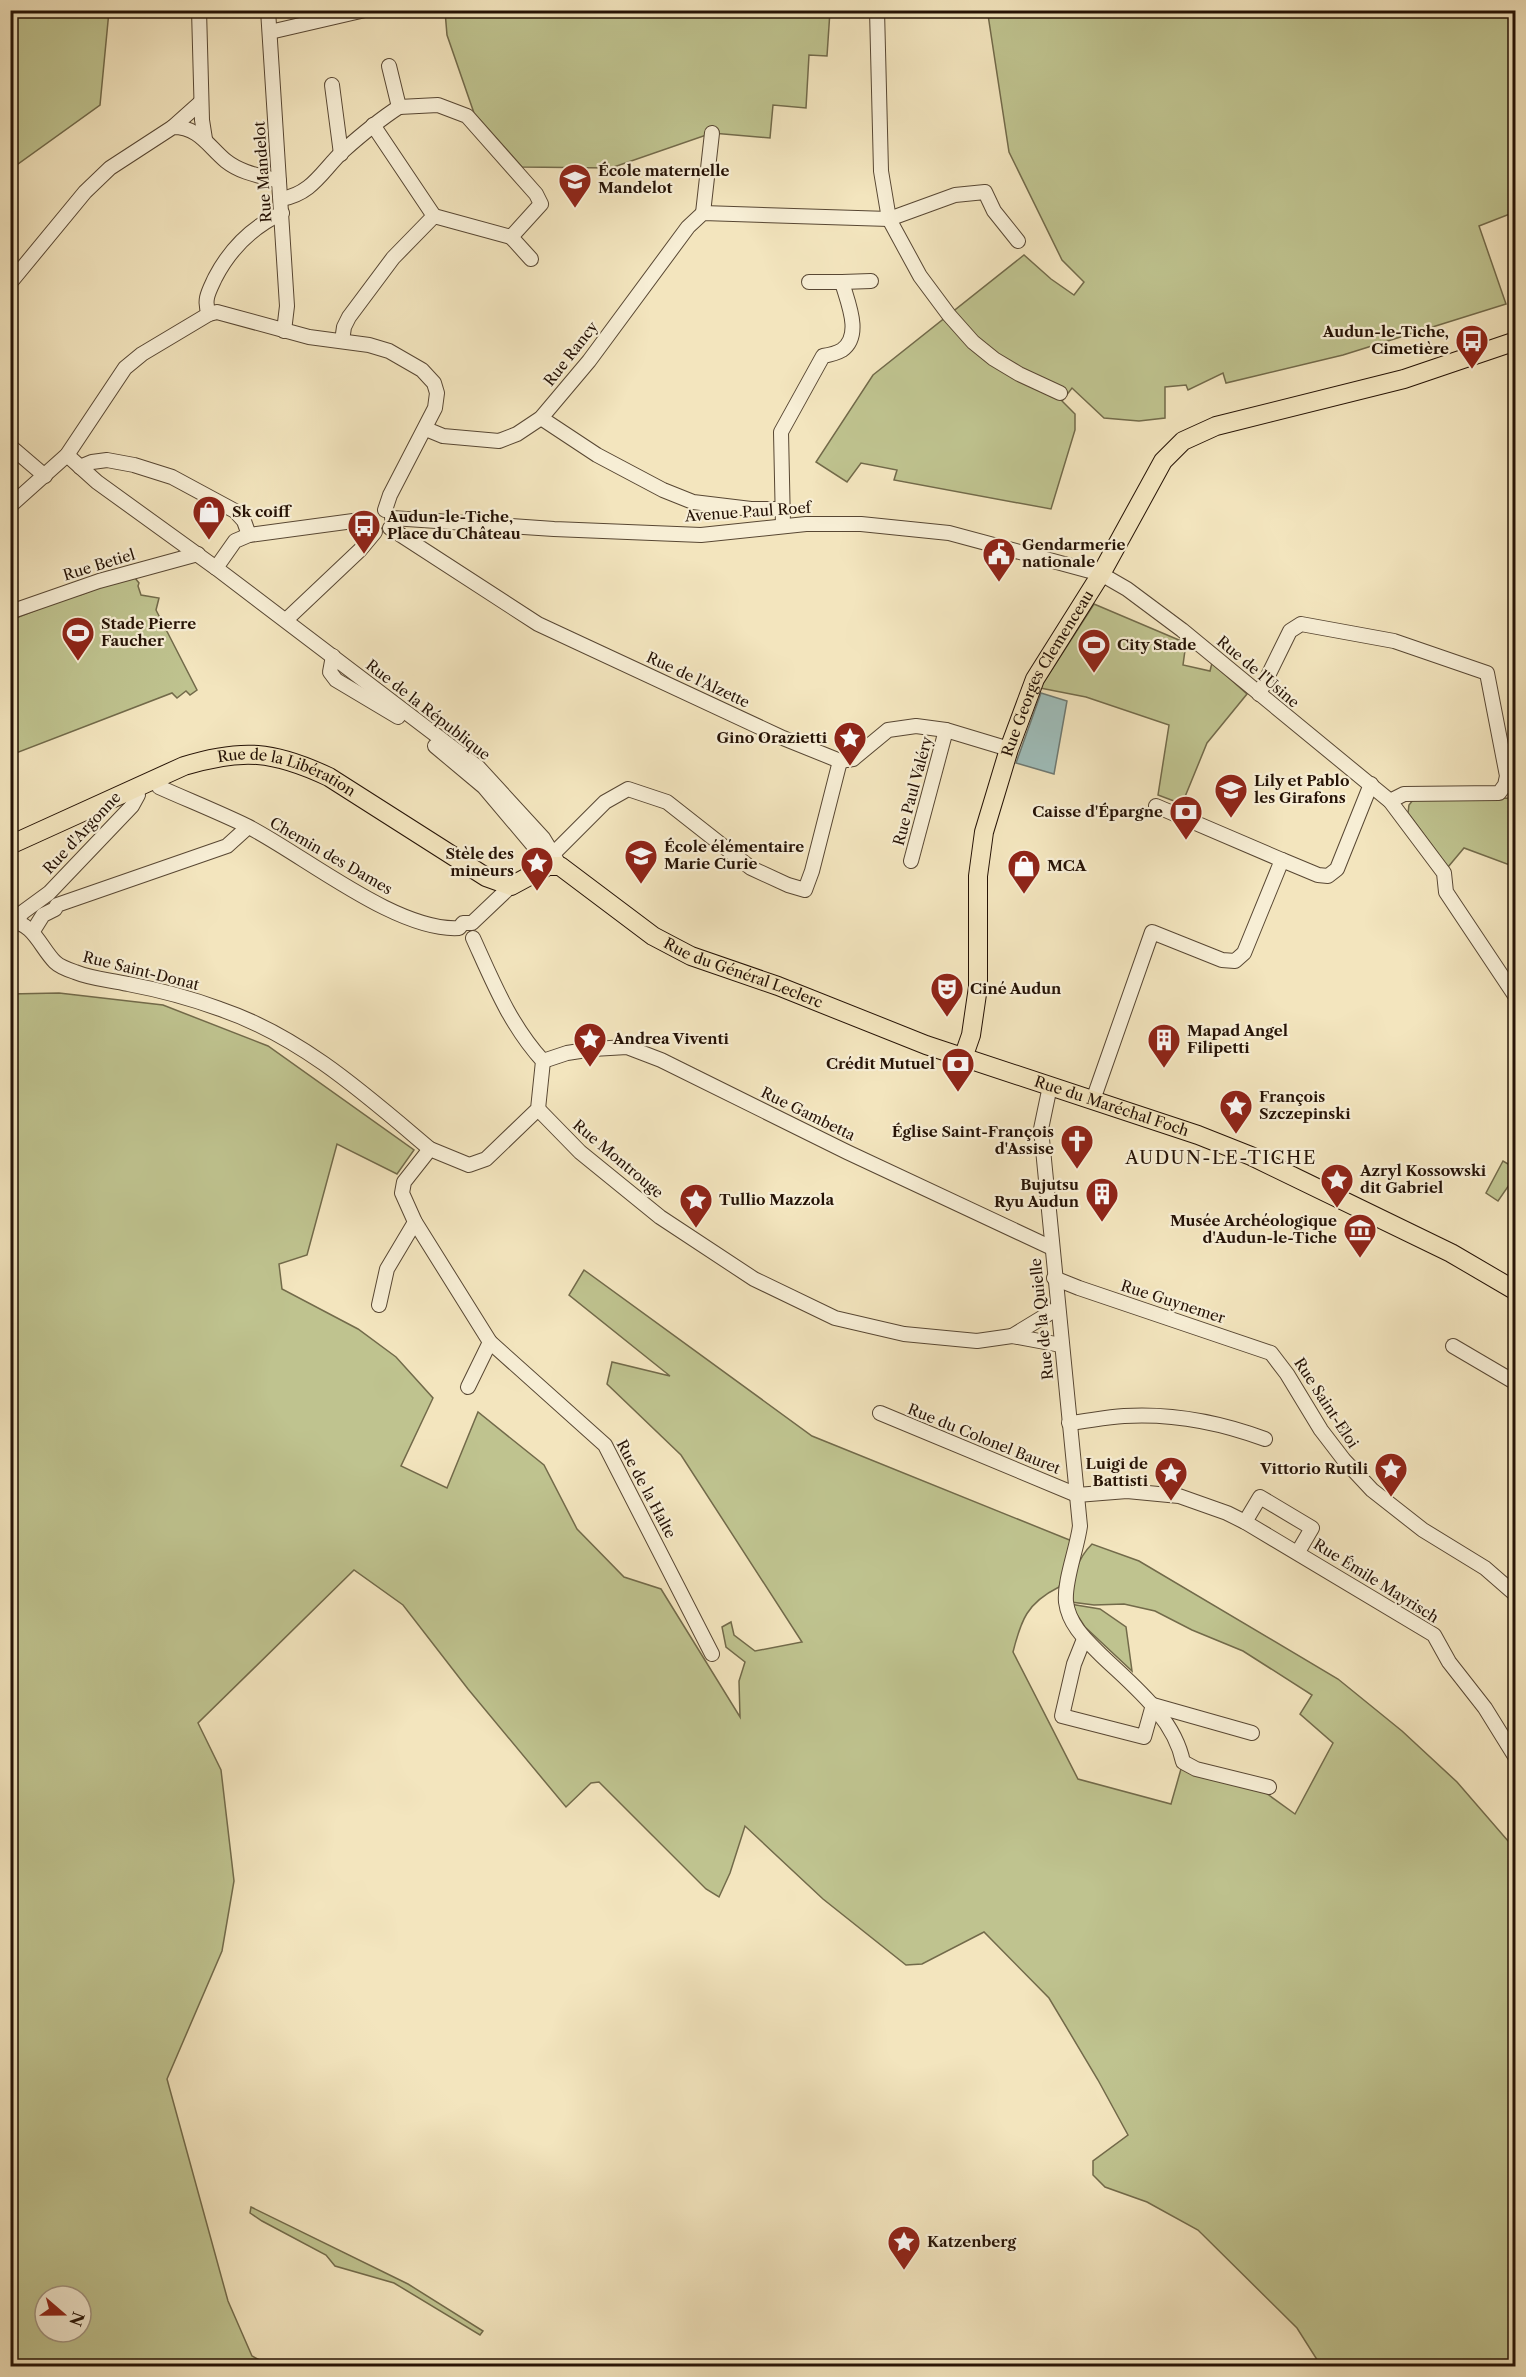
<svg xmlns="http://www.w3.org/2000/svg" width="1526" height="2377" font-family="'Libre Caslon Text',serif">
  <rect width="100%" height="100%" fill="#f3e5be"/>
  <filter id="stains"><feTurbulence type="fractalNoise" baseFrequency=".00333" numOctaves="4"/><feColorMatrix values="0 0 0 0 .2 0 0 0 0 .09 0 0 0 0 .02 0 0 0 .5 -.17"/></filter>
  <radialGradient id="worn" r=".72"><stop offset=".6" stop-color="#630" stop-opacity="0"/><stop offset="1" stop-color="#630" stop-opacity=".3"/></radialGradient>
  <!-- green -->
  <g fill="#bfc38f" stroke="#726a4a" stroke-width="1.5" fill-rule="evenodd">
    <polygon points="11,10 109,11 100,105 11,169"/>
    <polygon points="445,11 830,11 827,56 809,55 806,108 773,105 770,138 712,133 611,168 522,167 474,113 447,35"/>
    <polygon points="962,11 1515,11 1515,212 1479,226 1506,304 1343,355 1226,383 1223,373 1188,390 1186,385 1165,387 1165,418 1139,421 1104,418 1072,388 1062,401 1075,414 1075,430 1051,509 894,480 897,470 861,463 847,482 816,462 873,375 1024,255 1051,279 1074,295 1084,282 1062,260 1009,152 988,15"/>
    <polygon points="135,578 139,583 138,586 141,595 159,598 156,610 197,690 190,695 186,691 177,698 172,693 11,755 11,620 79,593 80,595 101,587"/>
    <polygon points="1094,604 1186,643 1183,665 1210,671 1212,663 1247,694 1207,743 1182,804 1158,795 1169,725 1086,697 1040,688"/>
    <polygon points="1515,798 1513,828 1515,829 1515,867 1464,848 1448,867 1408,813 1409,805 1413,800"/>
    <path d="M59,993L163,1005L268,1046L414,1150L397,1174L337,1144L307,1255L279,1264L282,1289L358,1329L396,1357L433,1398L401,1466L447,1488L478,1412L544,1465L577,1529L624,1577L661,1589L740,1717L739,1681L745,1662L726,1647L722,1627L731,1622L734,1635L755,1651L802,1642L681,1455L607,1384L612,1362L670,1376L569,1295L584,1270L812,1436L1072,1541L1059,1587C1027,1603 1021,1620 1013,1652L1078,1779L1171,1804L1183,1762L1252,1783L1295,1814L1333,1743L1300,1714L1312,1695L1243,1651L1192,1630L1155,1611L1124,1604L1094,1605L1071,1602C1071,1581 1077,1559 1092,1544L1139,1561L1338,1679L1402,1731L1457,1782L1515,1849V2366H1321L1297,2328L1198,2230L1147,2202L1105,2187L1093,2175V2161L1128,2135L1098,2080L1049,1998L984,1932L922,1964L906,1965L823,1899L745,1826L730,1873L719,1897L706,1889L599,1782L591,1783L566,1807L468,1689L403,1605L354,1570L198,1723L221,1770L234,1881L222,1951L167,2079L228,2301L252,2356L271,2366H11L10,994ZM45,2296H81V2332H45Z"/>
    <polygon points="1515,1157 1515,1186 1509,1185 1498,1201 1486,1193 1503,1161 1508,1164"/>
    <polygon points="1070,1604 1100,1609 1126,1627 1132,1671 1085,1627"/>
    <polygon points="251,2207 408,2284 483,2331 480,2335 394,2283 335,2266 326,2255 262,2221 250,2213"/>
  </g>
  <!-- water -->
  <polygon fill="#9ebdba" stroke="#6e7972" stroke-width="1.5" points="1041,693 1067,701 1054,774 1016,763"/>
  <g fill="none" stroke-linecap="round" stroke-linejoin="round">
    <!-- minor casing -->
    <g stroke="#584733" stroke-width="16">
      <g id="minor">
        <polyline points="199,10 202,120 205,139"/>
        <polyline points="268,10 287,306 284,331"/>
        <polyline points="877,10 881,171 889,219 920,276 949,315 973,342 994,359 1019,374 1060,393"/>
        <polyline points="270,32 365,10"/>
        <polyline points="389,66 399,107"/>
        <polyline points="332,85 341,154"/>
        <polyline points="373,125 434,216"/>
        <polyline points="173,127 201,102"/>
        <path d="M281,199C312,194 322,171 343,151C361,135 379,120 399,107"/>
        <polyline points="703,213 712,133"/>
        <polyline points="511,237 531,259"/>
        <polyline points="842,282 871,281"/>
        <path d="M10,283L85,192L110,168L173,127C199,127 208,146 226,161C241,173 261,176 279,181"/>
        <path d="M209,314C203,300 209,291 215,278C230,249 252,227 282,213"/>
        <polyline points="342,341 344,327 349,317 393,258 434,216 511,237 541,204 536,194 467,116 438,105 399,107"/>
        <polyline points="541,418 597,455 663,490 693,502 751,509 782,509"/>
        <polyline points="426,429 443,436 499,441 517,434 541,418 589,361 688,227 703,213 889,219 955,195 985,192 994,211 1018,241"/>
        <polyline points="10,446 45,476"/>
        <polyline points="67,455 97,482 216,568 478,767 543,838 560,866"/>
        <polyline points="80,467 92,462 107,460 134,465 172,477 235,511 244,521 249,535"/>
        <polyline points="10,506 67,455 125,368 142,354 209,314 217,312 309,337 369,345 389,351 422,370 434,383 437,393 435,408 390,495 385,510"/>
        <polyline points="392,518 554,529 701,535 806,524 861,524 949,533 1101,574 1127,589 1182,630 1390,801 1444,873 1446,892 1516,997"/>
        <path d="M783,526L781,432L823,356C829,355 837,353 842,350C863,335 847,301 842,282H809"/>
        <polyline points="390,528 538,624 783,738 840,761 853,759 888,730 916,726 946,730 1009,749"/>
        <polyline points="216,568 235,541 249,535 368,519"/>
        <polyline points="10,612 99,581 198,554"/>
        <polyline points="286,620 360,550 375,532"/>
        <polyline points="333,656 330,672 336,680 398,717"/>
        <polyline points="1259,694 1290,631 1301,624 1394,641 1487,673 1507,776 1505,785 1499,793 1404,794 1390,801"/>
        <polyline points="435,746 484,787 538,851 546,844"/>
        <path d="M156,779L159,787C188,800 218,812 247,826C304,855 397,932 459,928L463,923H472L511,886"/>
        <polyline points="1156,806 1282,860"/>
        <polyline points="553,854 605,802 628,789 667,802 751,868 788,885 805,890 812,871 840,761"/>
        <polyline points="911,861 946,730"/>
        <path d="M10,921C34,923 40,947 55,962C60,967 69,970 75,972C92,979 111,980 128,984C160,990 190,998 220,1009C302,1037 366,1095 430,1149"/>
        <polyline points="16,921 23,912 49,893 132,806 138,795 136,788"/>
        <polyline points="33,931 43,915 55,909 57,905 227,846 248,827"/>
        <path d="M473,938C493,982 510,1025 543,1061L538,1109L486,1159L469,1165L430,1149L404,1182L402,1193L415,1222L490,1342L605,1445L712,1654"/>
        <polyline points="543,1061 567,1053 593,1049 627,1047 661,1060 847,1152 1052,1248"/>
        <path d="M1050,1086L1041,1129L1080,1526C1077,1549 1064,1581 1066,1602C1069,1625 1086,1640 1101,1655C1132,1685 1174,1717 1183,1762L1196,1769L1269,1787"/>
        <polyline points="1093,1100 1152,932 1222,960 1235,961 1244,953 1282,860 1318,875 1328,876 1337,869 1371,784"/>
        <polyline points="538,1109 580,1152 660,1217 754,1279 835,1318 904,1334 977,1341 1012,1336 1061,1345"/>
        <polyline points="1054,1278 1079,1288 1271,1353 1287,1374 1321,1430 1344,1460 1372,1490 1423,1530 1485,1568 1516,1595"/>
        <polyline points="379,1305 387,1269 415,1222"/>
        <polyline points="1012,1336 1058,1308"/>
        <polyline points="1453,1346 1516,1383"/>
        <polyline points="468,1387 490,1342"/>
        <polyline points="880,1413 1077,1495 1127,1491 1179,1496 1227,1513 1245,1522 1434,1635 1449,1662 1485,1708 1516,1758"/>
        <path d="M1069,1423C1088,1421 1106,1417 1124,1416C1173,1413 1219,1422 1265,1439"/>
        <polyline points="1245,1522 1260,1497 1312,1528 1298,1552"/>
        <polyline points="1084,1639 1074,1664 1062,1716 1144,1737 1153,1705 1252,1733"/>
      </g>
    </g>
    <!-- major casing -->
    <g stroke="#251205" stroke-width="20">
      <g id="major">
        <path id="s1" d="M10,845L184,766C242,748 274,751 329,777L486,877L511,886L548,866H560L653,936L691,956L778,986L926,1045L1198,1135L1251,1156L1451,1253L1516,1291"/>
        <path id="s2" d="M963,1058L971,1035L978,987V876L984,832L1009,749L1035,679L1101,574L1163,461L1183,441L1216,426L1404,379L1516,341"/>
      </g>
    </g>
    <!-- minor -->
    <use href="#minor" stroke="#f7eed5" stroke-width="14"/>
    <!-- major -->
    <use href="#major" stroke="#f3e5be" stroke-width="18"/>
  </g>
  <!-- icons -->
  <defs>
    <g id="school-pin" transform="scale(1.725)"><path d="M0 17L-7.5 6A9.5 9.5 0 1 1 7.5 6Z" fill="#8f2418" stroke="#f7eed5"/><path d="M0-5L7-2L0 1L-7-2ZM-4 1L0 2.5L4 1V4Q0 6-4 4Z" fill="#fff"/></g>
    <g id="bus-pin" transform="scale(1.725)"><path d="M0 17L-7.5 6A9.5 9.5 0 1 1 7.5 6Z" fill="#8f2418" stroke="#f7eed5"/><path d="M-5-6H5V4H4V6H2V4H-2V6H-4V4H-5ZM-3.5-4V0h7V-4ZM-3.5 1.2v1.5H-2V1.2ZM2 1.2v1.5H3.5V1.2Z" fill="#fff"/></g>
    <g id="shop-pin" transform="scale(1.725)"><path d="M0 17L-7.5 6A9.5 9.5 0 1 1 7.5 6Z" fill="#8f2418" stroke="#f7eed5"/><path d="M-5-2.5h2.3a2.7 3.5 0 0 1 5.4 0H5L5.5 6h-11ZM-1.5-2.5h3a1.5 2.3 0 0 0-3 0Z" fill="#fff"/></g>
    <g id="civic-pin" transform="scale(1.725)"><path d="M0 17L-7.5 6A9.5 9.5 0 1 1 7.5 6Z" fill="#8f2418" stroke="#f7eed5"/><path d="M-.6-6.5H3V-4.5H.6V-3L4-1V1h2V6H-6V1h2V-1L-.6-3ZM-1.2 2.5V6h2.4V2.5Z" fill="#fff"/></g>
    <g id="stadium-pin" transform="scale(1.725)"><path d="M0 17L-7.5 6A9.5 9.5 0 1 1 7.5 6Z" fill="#8f2418" stroke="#f7eed5"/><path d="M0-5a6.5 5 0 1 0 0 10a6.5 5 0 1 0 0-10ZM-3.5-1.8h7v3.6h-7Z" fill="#fff"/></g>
    <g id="sight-pin" transform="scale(1.725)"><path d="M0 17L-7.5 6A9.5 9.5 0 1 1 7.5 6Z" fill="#8f2418" stroke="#f7eed5"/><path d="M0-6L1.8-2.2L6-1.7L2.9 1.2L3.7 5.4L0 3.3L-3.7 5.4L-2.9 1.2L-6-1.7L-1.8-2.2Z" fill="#fff"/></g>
    <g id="bank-pin" transform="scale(1.725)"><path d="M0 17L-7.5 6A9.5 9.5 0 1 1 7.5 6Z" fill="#8f2418" stroke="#f7eed5"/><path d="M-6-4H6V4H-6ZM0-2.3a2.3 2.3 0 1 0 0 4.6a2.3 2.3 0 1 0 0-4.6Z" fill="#fff"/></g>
    <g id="theatre-pin" transform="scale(1.725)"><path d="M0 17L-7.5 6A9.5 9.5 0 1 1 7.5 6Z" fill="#8f2418" stroke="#f7eed5"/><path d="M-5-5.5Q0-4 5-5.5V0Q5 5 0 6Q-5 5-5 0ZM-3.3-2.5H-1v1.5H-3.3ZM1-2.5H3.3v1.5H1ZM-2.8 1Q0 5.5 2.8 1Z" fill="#fff"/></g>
    <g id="building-pin" transform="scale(1.725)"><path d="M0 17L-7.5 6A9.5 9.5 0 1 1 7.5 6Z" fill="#8f2418" stroke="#f7eed5"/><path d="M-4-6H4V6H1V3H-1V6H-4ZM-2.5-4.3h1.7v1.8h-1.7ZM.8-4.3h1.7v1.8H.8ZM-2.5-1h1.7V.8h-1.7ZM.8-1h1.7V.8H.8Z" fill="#fff"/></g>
    <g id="church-pin" transform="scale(1.725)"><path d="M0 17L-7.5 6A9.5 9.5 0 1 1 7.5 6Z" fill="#8f2418" stroke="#f7eed5"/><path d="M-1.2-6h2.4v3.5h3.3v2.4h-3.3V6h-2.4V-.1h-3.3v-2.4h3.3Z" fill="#fff"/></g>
    <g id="museum-pin" transform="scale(1.725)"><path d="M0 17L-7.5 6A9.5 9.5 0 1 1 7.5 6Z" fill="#8f2418" stroke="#f7eed5"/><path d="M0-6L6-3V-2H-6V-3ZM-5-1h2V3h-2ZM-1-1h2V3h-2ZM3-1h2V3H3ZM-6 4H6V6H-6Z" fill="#fff"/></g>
  </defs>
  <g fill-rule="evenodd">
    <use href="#school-pin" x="575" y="180"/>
    <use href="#bus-pin" x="1472" y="341"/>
    <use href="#shop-pin" x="209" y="512"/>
    <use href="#bus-pin" x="364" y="526"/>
    <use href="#civic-pin" x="999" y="554"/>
    <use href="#stadium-pin" x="78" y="633"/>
    <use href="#stadium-pin" x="1094" y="645"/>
    <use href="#sight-pin" x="850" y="738"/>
    <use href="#school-pin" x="1231" y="790"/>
    <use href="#bank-pin" x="1186" y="812"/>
    <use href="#school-pin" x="641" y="856"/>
    <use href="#sight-pin" x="537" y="863"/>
    <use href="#shop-pin" x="1024" y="866"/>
    <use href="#theatre-pin" x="947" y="989"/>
    <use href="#sight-pin" x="590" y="1039"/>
    <use href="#building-pin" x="1164" y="1040"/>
    <use href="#bank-pin" x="958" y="1064"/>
    <use href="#sight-pin" x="1236" y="1106"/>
    <use href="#church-pin" x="1077" y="1141"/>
    <use href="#sight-pin" x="1337" y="1180"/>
    <use href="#building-pin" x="1102" y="1194"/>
    <use href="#sight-pin" x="696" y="1200"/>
    <use href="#museum-pin" x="1360" y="1230"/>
    <use href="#sight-pin" x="1391" y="1469"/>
    <use href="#sight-pin" x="1171" y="1473"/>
    <use href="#sight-pin" x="904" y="2242"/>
  </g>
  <g text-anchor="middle" stroke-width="4.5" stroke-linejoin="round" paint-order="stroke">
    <!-- poi labels -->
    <g font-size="15" font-weight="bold" fill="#251205" stroke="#f7eed5" text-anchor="start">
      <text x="598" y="176">École maternelle<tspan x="598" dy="17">Mandelot</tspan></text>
      <text x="1449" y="337" text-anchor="end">Audun-le-Tiche,<tspan x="1449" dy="17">Cimetière</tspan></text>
      <text x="232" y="517">Sk coiff</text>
      <text x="387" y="522">Audun-le-Tiche,<tspan x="387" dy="17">Place du Château</tspan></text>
      <text x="1022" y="550">Gendarmerie<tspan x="1022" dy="17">nationale</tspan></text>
      <text x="101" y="629">Stade Pierre<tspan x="101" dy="17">Faucher</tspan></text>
      <text x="1117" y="650">City Stade</text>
      <text x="827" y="743" text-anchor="end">Gino Orazietti</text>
      <text x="1254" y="786">Lily et Pablo<tspan x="1254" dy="17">les Girafons</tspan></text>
      <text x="1163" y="817" text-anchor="end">Caisse d'Épargne</text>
      <text x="664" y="852">École élémentaire<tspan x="664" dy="17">Marie Curie</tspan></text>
      <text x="514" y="859" text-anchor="end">Stèle des<tspan x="514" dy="17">mineurs</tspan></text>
      <text x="1047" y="871">MCA</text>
      <text x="970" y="994">Ciné Audun</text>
      <text x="1187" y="1036">Mapad Angel<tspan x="1187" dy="17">Filipetti</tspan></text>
      <text x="613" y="1044">Andrea Viventi</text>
      <text x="935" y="1069" text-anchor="end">Crédit Mutuel</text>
      <text x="1259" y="1102">François<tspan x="1259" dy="17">Szczepinski</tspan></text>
      <text x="1054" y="1137" text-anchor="end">Église Saint-François<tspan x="1054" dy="17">d'Assise</tspan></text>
      <text x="1360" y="1176">Azryl Kossowski<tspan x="1360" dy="17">dit Gabriel</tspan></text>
      <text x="1079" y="1190" text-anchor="end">Bujutsu<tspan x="1079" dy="17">Ryu Audun</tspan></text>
      <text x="719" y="1205">Tullio Mazzola</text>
      <text x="1337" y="1226" text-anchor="end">Musée Archéologique<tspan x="1337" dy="17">d'Audun-le-Tiche</tspan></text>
      <text x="1148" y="1469" text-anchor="end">Luigi de<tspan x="1148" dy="17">Battisti</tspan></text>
      <text x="1368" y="1474" text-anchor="end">Vittorio Rutili</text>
      <text x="927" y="2247">Katzenberg</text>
    </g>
    <!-- street labels -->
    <g font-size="15" fill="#251205" stroke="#f7eed5">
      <text transform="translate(263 172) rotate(-94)" y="5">Rue Mandelot</text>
      <text transform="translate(571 354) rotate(-52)" y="5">Rue Rancy</text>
      <text transform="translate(748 512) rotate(-4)" y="5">Avenue Paul Roef</text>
      <text transform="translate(99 565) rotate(-17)" y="5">Rue Betiel</text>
      <text transform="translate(1258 672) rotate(40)" y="5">Rue de l'Usine</text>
      <text dy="5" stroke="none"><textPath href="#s2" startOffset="400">Rue Georges Clemenceau</textPath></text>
      <text transform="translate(698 680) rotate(25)" y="5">Rue de l'Alzette</text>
      <text transform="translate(428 710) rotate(38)" y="5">Rue de la République</text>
      <text dy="5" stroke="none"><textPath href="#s1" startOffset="298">Rue de la Libération</textPath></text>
      <text transform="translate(913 791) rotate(-75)" y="5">Rue Paul Valéry</text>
      <text transform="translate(82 833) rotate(-47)" y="5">Rue d'Argonne</text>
      <text transform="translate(331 856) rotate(30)" y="5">Chemin des Dames</text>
      <text transform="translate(141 971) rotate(14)" y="5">Rue Saint-Donat</text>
      <text dy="5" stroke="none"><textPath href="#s1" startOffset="822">Rue du Général Leclerc</textPath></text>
      <text dy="5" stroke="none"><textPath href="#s1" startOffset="1214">Rue du Maréchal Foch</textPath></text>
      <text transform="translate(808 1114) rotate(26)" y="5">Rue Gambetta</text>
      <text transform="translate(618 1159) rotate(40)" y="5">Rue Montrouge</text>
      <text transform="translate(1173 1302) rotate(18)" y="5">Rue Guynemer</text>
      <text transform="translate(1042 1319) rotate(-96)" y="5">Rue de la Quielle</text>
      <text transform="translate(1326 1403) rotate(57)" y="5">Rue Saint-Eloi</text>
      <text transform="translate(984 1439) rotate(22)" y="5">Rue du Colonel Bauret</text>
      <text transform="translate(646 1489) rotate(62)" y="5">Rue de la Halte</text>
      <text transform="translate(1376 1581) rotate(32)" y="5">Rue Émile Mayrisch</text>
    </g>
    <!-- quarter labels -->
    <g font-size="18" letter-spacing="1.5" fill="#251205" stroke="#f7eed5">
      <text x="1221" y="1164">AUDUN-LE-TICHE</text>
    </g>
  </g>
  <!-- margin -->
  <rect width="1526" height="2377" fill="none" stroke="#f3e5be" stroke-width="36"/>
  <rect x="12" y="12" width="1502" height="2353" fill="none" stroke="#251205" stroke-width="3"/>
  <rect x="18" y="18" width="1490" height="2341" fill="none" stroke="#251205" stroke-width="1.5"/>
  <!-- north arrow -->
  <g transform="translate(63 2314) rotate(110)"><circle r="28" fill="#f7eed5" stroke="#a39682" stroke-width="1.5"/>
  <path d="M0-4.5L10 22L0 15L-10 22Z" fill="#8f2418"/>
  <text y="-9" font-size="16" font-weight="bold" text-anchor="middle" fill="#251205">N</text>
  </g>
  <rect width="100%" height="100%" filter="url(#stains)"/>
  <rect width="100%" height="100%" fill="url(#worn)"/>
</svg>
